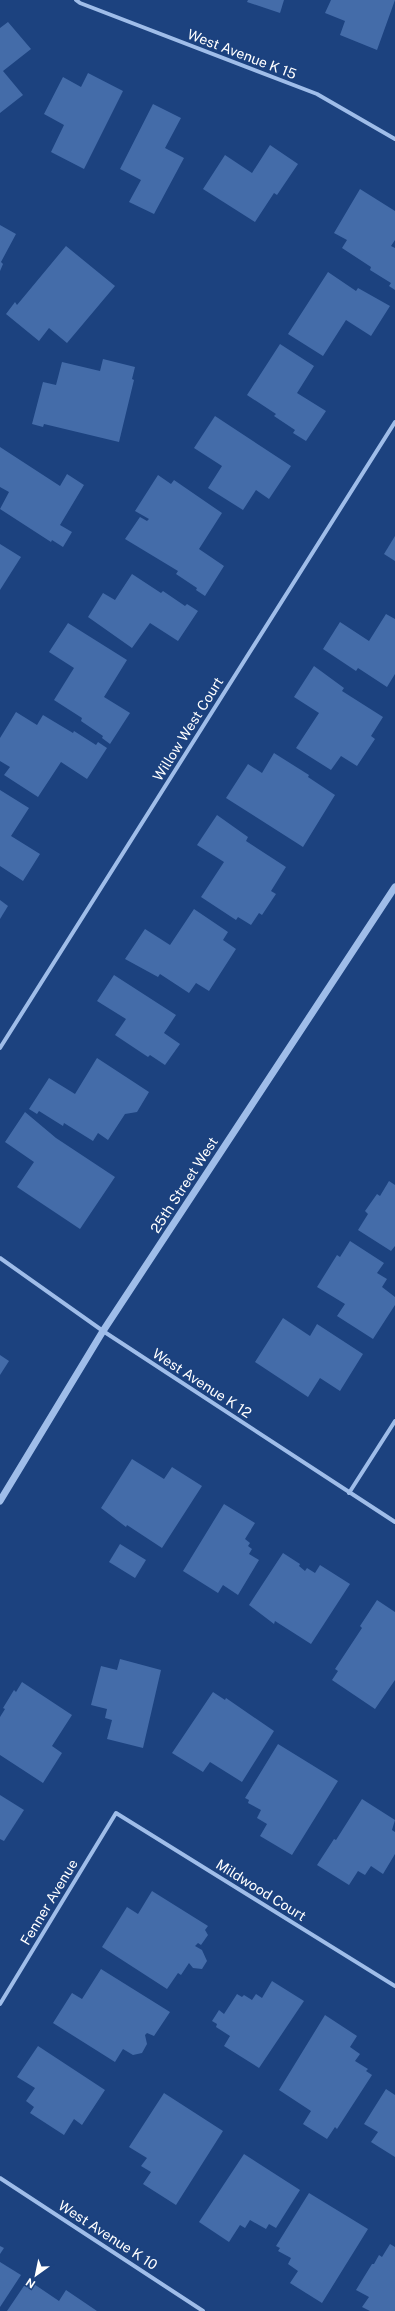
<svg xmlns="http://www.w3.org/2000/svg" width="395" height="2311" font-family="'Public Sans',sans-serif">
  <rect width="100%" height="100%" fill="#1c427f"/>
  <!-- building -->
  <g fill="#446ca9">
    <polygon points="248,0 284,0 280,13 247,2"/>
    <polygon points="331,0 395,0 377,50 340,35 345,21 325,13"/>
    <polygon points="8,22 31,49 3,71 23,95 0,113 0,28"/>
    <polygon points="88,73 123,91 84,169 51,152 64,125 44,114 63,77 81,87"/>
    <polygon points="153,104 181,118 165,148 184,158 154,214 129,202 141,180 120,169"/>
    <polygon points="270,145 298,164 277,195 274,193 255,222 203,189 225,155 252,173"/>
    <polygon points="360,189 395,211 395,240 391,246 395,248 395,290 389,286 391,283 370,270 371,267 342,248 347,240 334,233"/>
    <polygon points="0,225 16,234 1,262 3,264 0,271"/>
    <polygon points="66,246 115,286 67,343 49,328 39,341 6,314 15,302 17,305"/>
    <polygon points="328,272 356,291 358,288 390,306 371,336 346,320 323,356 288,334"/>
    <polygon points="280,344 314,366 297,393 326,411 306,441 293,433 295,430 274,416 276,414 247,395"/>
    <polygon points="103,359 135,367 132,379 134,380 119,442 44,424 43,427 32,424 43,382 56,385 62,362 100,371"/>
    <polygon points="215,416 291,466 269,499 256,490 243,510 208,488 222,466 194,448"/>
    <polygon points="0,447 60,486 67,474 84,485 60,525 72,532 63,547 52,540 51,542 0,509 9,492 0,487"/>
    <polygon points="158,475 171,484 174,480 222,513 199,549 224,566 205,596 196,590 197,588 176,574 178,571 125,539 140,517 147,521 149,519 135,511"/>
    <polygon points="395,536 395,561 384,554"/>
    <polygon points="0,544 21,557 0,590"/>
    <polygon points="132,574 161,593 163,591 185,606 187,604 198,611 178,641 150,623 132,648 88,617 103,593 115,600"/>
    <polygon points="386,614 395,619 395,674 387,687 358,668 356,671 323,649 340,622 369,641"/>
    <polygon points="68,623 127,660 104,697 130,713 110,744 102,738 103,736 81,721 82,718 54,700 74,668 49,652"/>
    <polygon points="314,666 344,688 342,691 383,717 371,736 375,739 357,766 341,756 331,770 296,748 319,713 294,697"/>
    <polygon points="16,712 37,725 43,715 73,733 74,731 96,745 98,742 107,748 87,779 61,762 38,797 4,775 10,767 0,761 0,738"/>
    <polygon points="274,753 309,775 308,777 335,795 303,847 226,798 248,764 262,773"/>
    <polygon points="0,790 29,808 11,836 40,854 23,881 0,866"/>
    <polygon points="217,815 248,837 246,841 286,867 271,891 276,894 262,915 259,913 251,925 238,917 236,920 201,897 224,862 197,845"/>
    <polygon points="0,900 8,906 0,919"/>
    <polygon points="194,909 228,932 223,940 236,949 209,991 196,983 189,993 160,974 158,977 125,959 145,929 170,945"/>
    <polygon points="114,975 176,1015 164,1033 180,1044 165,1065 150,1055 148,1057 115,1035 126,1019 97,1001"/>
    <polygon points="97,1058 149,1092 137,1112 125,1114 108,1140 98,1133 93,1141 64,1123 63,1126 39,1111 37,1114 29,1109 49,1078 75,1094"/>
    <polygon points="25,1112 56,1138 115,1177 80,1229 17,1187 34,1162 5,1142"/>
    <polygon points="389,1181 395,1185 395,1246 391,1251 358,1230 368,1214 365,1211 377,1194 380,1196"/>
    <polygon points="350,1241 384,1263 377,1273 387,1279 382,1287 395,1297 395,1305 373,1339 337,1316 345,1304 317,1287 337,1255 340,1257"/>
    <polygon points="283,1318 310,1336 317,1324 363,1354 340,1391 320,1378 308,1397 255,1362"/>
    <polygon points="0,1355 9,1361 0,1375"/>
    <polygon points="132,1459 164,1479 172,1467 202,1486 162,1548 127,1525 126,1527 101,1508"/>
    <polygon points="224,1504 255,1523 245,1539 250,1543 248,1546 252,1549 249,1554 259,1560 238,1595 223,1585 218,1593 183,1571"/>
    <polygon points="120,1544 146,1560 135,1578 109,1562"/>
    <polygon points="283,1553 300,1564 299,1566 305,1571 307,1568 315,1573 320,1565 350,1584 311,1644 275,1621 274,1624 249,1605"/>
    <polygon points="377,1600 395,1612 395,1680 375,1709 332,1680 338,1671 335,1669 362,1628 360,1626"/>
    <polygon points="120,1659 161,1670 143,1748 107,1739 112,1720 105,1718 107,1709 91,1705 101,1666 117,1670"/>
    <polygon points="22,1682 72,1715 52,1746 62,1753 43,1783 0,1755 0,1717 5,1709 3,1708 14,1690 16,1692"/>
    <polygon points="213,1692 225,1700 226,1698 274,1731 242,1782 210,1762 203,1772 172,1753"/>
    <polygon points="278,1744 338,1781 292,1855 260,1836 267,1824 257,1818 261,1810 248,1803 249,1800 245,1798"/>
    <polygon points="0,1795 24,1810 4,1841 0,1839"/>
    <polygon points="362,1799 395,1820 392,1830 395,1832 395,1854 383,1874 371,1866 365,1875 358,1871 349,1885 317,1865 334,1839 336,1840"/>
    <polygon points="152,1891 208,1926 205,1930 208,1935 201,1945 198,1943 195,1946 202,1950 207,1961 202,1969 193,1968 189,1963 181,1975 178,1973 167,1989 102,1947 127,1907 138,1914"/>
    <polygon points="101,1969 170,2012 154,2036 147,2033 145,2035 147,2044 142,2053 133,2055 123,2049 115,2062 53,2023 72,1993 82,1999"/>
    <polygon points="272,1981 304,2001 259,2068 224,2046 230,2036 216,2027 217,2024 212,2021 219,2010 224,2014 237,1994 242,1997 244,1995 252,2000 256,1994 262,1998"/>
    <polygon points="325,2015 357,2036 350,2047 360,2054 355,2061 368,2069 366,2071 372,2075 337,2129 335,2127 327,2139 303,2124 311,2111 279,2090"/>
    <polygon points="38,2046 105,2090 82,2125 74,2119 64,2135 30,2113 34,2107 26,2101 35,2088 17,2077"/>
    <polygon points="386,2089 395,2095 395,2157 371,2142 378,2132 364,2124"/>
    <polygon points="164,2093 223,2131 176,2205 143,2184 151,2172 141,2166 147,2158 129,2147"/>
    <polygon points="244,2154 300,2190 276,2228 269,2224 266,2229 250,2220 245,2228 240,2225 229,2242 199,2222"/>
    <polygon points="309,2193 368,2229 322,2303 290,2283 298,2271 288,2264 291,2258 278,2251 280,2248 276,2246"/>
    <polygon points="390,2244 395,2247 395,2311 370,2311 362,2307 369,2297 356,2290 372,2264 374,2264 379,2255 382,2257"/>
    <polygon points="0,2246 4,2248 0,2254"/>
    <polygon points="0,2262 21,2275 0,2307"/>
    <polygon points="28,2280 59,2301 66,2290 97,2311 7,2311"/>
  </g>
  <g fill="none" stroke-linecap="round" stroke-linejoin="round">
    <!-- minor -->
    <g stroke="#9fbde9" stroke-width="4">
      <polyline points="76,0 80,3 317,94 395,139"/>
      <polyline points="0,1048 395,422"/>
      <polyline points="0,1258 103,1331 395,1522"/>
      <polyline points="349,1493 395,1421"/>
      <polyline points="0,2004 116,1813 395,1986"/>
      <polyline points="0,2178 203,2311"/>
    </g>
    <!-- tertiary -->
    <polyline stroke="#9fbde9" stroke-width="7" points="0,1501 103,1331 395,887"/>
  </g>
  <g text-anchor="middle" stroke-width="3.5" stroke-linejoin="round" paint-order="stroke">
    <!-- street labels -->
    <g font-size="14" fill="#fff" stroke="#1c427f">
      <text transform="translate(242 54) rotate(21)" y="5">West Avenue K 15</text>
      <text transform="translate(188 729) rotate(-58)" y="5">Willow West Court</text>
      <text transform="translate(184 1185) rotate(-57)" y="5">25th Street West</text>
      <text transform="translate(202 1383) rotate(33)" y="5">West Avenue K 12</text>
      <text transform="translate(261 1890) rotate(32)" y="5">Mildwood Court</text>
      <text transform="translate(49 1902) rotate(-59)" y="5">Fenner Avenue</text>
      <text transform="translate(108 2235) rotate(33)" y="5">West Avenue K 10</text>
    </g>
  </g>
  <!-- north arrow -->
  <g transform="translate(36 2275) rotate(213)" stroke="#1c427f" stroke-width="3" paint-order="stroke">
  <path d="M0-3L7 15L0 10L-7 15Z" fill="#ffffff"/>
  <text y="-6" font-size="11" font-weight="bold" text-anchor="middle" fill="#ffffff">N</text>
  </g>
</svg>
